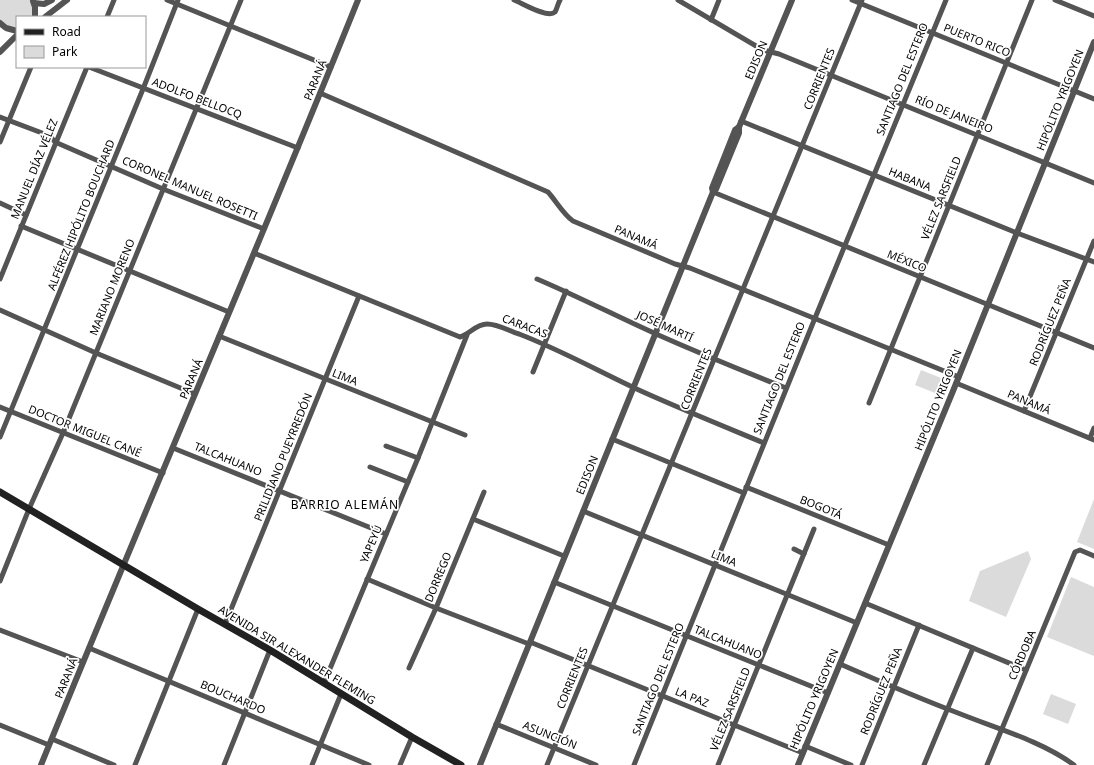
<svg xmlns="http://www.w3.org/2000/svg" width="1094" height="765" font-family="'Noto Sans',sans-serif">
  <rect width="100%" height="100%" fill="#fff"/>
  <!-- green -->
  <g fill="#dbdbdb">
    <polygon points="0,0 32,0 35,17 17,17 17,31 0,23"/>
    <polygon points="921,370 946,380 940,395 915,385"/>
    <polygon points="1094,499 1094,549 1077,542"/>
    <polygon points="1028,551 1031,559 1006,617 969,601 980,571"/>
    <polygon points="1071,577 1094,587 1094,656 1047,637"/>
    <polygon points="1051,694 1076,704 1068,724 1043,714"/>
  </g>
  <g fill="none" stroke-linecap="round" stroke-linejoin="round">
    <!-- minor -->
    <g stroke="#545454" stroke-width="5">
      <polyline points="167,0 331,67"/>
      <path d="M514,0C522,3 548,19 555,12C557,9 558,3 560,0"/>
      <polyline points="678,0 763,50 779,54 1094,183"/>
      <polyline points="852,0 1094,99"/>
      <polyline points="1055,0 1094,16"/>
      <polyline points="107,17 114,0"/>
      <polyline points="711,20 719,0"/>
      <polyline points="89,67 298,148"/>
      <path d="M320,93L548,192C556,201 564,215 573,221L675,264L690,268L959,377"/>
      <polyline points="0,117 50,136 55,142 163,189 264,229"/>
      <polyline points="741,121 1017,233 1094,262"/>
      <polyline points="0,142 31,67"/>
      <polyline points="713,192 1094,348"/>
      <polyline points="0,203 26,215"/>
      <polyline points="21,226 229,312"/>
      <path d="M254,253L460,337C470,334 476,324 487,324C498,324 509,331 519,334C561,350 600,372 641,391C681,409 723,426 764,443"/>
      <polyline points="0,279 87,67"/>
      <path d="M537,279C577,296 616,316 656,334C699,353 743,371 786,388"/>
      <polyline points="0,310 96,353 195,394"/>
      <polyline points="219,336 465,435"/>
      <polyline points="533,372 566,291"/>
      <polyline points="956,383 1094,440"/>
      <polyline points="869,403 1032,0"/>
      <polyline points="0,407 163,473"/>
      <polyline points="1024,411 1094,241"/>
      <polyline points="0,437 143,89 178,0"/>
      <polyline points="1090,438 1094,428"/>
      <polyline points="612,439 744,493"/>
      <polyline points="386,446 418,458"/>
      <polyline points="173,448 386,534"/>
      <polyline points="370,467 408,482"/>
      <polyline points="746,487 889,545"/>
      <polyline points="583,511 857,623"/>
      <polyline points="473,519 564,556"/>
      <polyline points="794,549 804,554"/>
      <polyline points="367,579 436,608 529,644"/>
      <polyline points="0,581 29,509 63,433 241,0"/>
      <polyline points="554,582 828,693"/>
      <polyline points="865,603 1026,670"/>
      <polyline points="225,624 359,296"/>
      <polyline points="0,630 83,662"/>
      <polyline points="530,642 803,753"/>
      <polyline points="89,648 369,765"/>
      <path d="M840,664C879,681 918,698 958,713C995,728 1042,741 1074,765"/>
      <polyline points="409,668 436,608 484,492"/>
      <polyline points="324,683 418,458 467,335"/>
      <polyline points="496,724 596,765"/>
      <polyline points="0,725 49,745"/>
      <polyline points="52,739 114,765"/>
      <polyline points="805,746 851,765"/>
      <polyline points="135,765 198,609"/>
      <polyline points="224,765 270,650"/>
      <polyline points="312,765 341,694"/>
      <polyline points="400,765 412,737"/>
      <polyline points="547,765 862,0"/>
      <polyline points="634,765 815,318 946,0"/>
      <polyline points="718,765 814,529"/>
      <polyline points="862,765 919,625"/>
      <polyline points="924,765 973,648"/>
      <polyline points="987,765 1075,552 1080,550 1094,556"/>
    </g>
    <!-- tertiary -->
    <g stroke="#545454" stroke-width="6">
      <polyline points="33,1 35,7 35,17"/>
      <polyline points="34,3 44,4 52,0"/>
      <polyline points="45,17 67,0"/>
      <polyline points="0,23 6,28 17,31"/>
      <polyline points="0,52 17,35"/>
      <polyline points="713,192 712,188 735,130 739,127"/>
      <path d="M41,765C145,509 255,256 358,0"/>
      <polyline points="480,765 713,192 716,189 739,133 739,127 792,0"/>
      <polyline points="798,765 953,391 1094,42"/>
    </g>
    <!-- secondary -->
    <polyline stroke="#212121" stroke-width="7" points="0,492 198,609 270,650 412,737 461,765"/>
  </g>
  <g text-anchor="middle" stroke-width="3.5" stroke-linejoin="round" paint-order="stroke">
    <!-- street labels -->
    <g font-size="11" fill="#000" stroke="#fff">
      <text transform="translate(977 40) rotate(22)" y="4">PUERTO RICO</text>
      <text transform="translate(756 60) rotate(-67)" y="4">EDISON</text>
      <text transform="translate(819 79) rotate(-68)" y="4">CORRIENTES</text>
      <text transform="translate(902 79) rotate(-68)" y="4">SANTIAGO DEL ESTERO</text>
      <text transform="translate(315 80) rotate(-68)" y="4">PARANÁ</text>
      <text transform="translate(197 98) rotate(21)" y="4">ADOLFO BELLOCQ</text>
      <text transform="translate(1060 100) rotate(-68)" y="4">HIPÓLITO YRIGOYEN</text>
      <text transform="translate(954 114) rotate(22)" y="4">RÍO DE JANEIRO</text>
      <text transform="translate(34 169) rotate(-68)" y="4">MANUEL DÍAZ VÉLEZ</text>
      <text transform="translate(910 179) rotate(22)" y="4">HABANA</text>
      <text transform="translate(190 188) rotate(23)" y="4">CORONEL MANUEL ROSETTI</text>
      <text transform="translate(941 198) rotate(-68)" y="4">VÉLEZ SARSFIELD</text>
      <text transform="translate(81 215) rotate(-68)" y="4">ALFÉREZ HIPÓLITO BOUCHARD</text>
      <text transform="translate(636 237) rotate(23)" y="4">PANAMÁ</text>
      <text transform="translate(907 261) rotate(22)" y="4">MÉXICO</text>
      <text transform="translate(112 287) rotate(-68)" y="4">MARIANO MORENO</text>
      <text transform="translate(1050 322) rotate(-68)" y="4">RODRÍGUEZ PEÑA</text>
      <text transform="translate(525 326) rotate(21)" y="4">CARACAS</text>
      <text transform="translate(665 326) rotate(24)" y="4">JOSÉ MARTÍ</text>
      <text transform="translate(345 377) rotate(22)" y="4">LIMA</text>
      <text transform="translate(779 378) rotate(-68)" y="4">SANTIAGO DEL ESTERO</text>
      <text transform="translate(191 379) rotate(-67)" y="4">PARANÁ</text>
      <text transform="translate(696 379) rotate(-68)" y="4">CORRIENTES</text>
      <text transform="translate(938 400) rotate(-68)" y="4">HIPÓLITO YRIGOYEN</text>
      <text transform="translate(1029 402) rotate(23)" y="4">PANAMÁ</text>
      <text transform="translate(85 431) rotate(22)" y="4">DOCTOR MIGUEL CANÉ</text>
      <text transform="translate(283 457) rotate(-68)" y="4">PRILIDIANO PUEYRREDÓN</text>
      <text transform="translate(228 459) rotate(22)" y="4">TALCAHUANO</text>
      <text transform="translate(587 475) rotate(-68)" y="4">EDISON</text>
      <text transform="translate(821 507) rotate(22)" y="4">BOGOTÁ</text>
      <text transform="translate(371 544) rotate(-67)" y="4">YAPEYÚ</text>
      <text transform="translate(724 558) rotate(22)" y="4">LIMA</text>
      <text transform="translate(438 577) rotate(-68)" y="4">DORREGO</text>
      <text transform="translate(728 642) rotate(22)" y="4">TALCAHUANO</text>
      <text transform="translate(297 655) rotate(31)" y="4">AVENIDA SIR ALEXANDER FLEMING</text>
      <text transform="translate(1022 655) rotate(-67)" y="4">CÓRDOBA</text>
      <text transform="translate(66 678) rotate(-68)" y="4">PARANÁ</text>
      <text transform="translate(572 678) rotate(-68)" y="4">CORRIENTES</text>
      <text transform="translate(658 679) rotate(-68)" y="4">SANTIAGO DEL ESTERO</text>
      <text transform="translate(881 691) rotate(-68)" y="4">RODRÍGUEZ PEÑA</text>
      <text transform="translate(233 697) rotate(23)" y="4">BOUCHARDO</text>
      <text transform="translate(692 697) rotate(22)" y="4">LA PAZ</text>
      <text transform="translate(814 699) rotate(-67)" y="4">HIPÓLITO YRIGOYEN</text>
      <text transform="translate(730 709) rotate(-68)" y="4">VÉLEZ SARSFIELD</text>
      <text transform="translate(550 735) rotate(22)" y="4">ASUNCIÓN</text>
    </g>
    <!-- neighbourhood labels -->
    <g font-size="12" letter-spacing="1" fill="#000" stroke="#fff">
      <text x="345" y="509">BARRIO ALEMÁN</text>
    </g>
  </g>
  <!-- legend -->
  <rect x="16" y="16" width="130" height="52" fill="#ffffff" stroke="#999999"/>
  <rect x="24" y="29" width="20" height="6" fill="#212121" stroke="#999999"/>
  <text x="52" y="36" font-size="12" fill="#000000">Road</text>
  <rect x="24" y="46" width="20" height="12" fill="#dbdbdb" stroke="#999999"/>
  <text x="52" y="56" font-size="12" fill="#000000">Park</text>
</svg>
